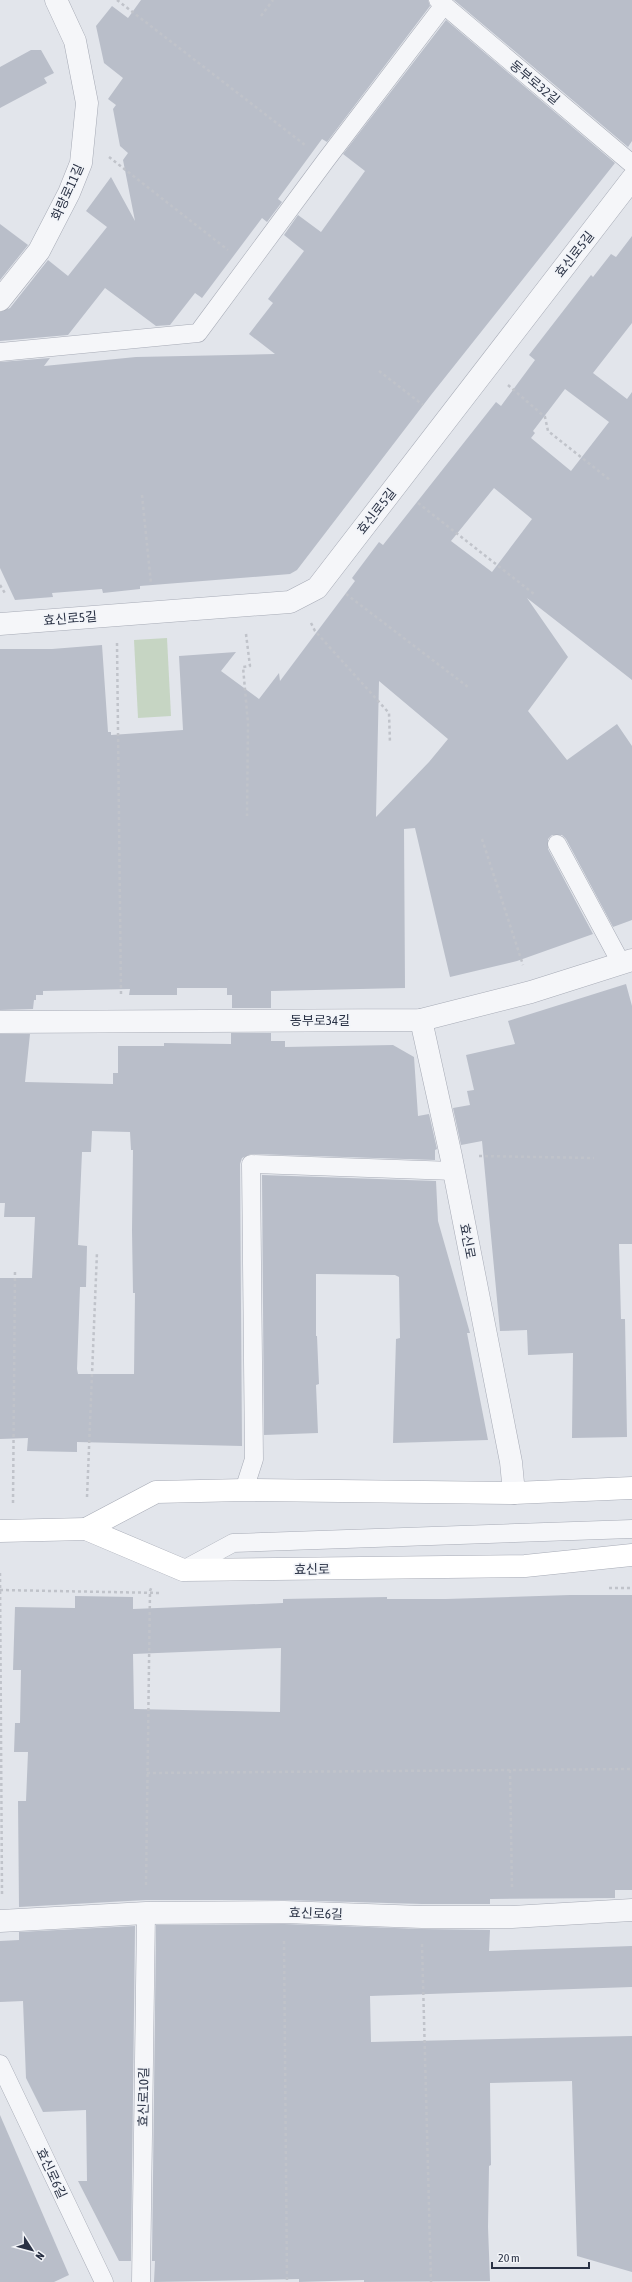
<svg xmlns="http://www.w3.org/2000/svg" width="632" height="2282" font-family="'Asap Condensed','Noto Sans KR',sans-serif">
  <rect width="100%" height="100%" fill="#e2e5eb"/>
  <!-- green -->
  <polygon fill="#c6d5c3" points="167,638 171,716 138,718 134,640"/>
  <!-- building -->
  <g fill="#b9bec9" fill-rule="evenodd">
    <polygon points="141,0 428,0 430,6 327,142 322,139 278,199 282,202 267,222 262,218 202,298 195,293 170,325 156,326 105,288 68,335 0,341 0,312 10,308 48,260 68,276 107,227 86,211 111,177 135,221 123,160 128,153 120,146 113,109 116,105 108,99 123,78 104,63 96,26 112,6 128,18"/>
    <polygon points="454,0 632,0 632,141 628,147"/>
    <polygon points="446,20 615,163 431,395 297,570 290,574 140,586 140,589 103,593 102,589 52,593 53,597 15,600 0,568 0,362 50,358 44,366 136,357 275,354 249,334 273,303 268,299 304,251 284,235 298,215 321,232 365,171 343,154"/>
    <polygon points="31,50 41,50 54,73 44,78 47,83 0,108 0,67"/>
    <polygon points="0,224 28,245 0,280"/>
    <path d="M632,236V323L593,373L627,399L632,392V680L527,598L568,657L528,711L567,760L617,724L632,746V920L613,927L566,839L562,835H552L548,839V849L593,934L517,961L450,977L415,828L404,829L405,988L271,991V1008H232V995H227V988H177V995H129L130,989L43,991V995H36V1000H34L33,1009L0,1010V649H52L102,645L108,732H111V735L183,730L179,656L236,652L221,671L259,699L279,673L280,681L355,581L352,578L379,542L383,545L496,402L501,406L535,360L529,355L591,275L593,277L611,254L616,257ZM565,389L609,422L571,471L531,438L535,433L533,431ZM494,488L532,519L492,572L451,541ZM379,681L448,739L429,762L376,817Z"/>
    <polygon points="626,984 632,1006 632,1244 619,1244 621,1319 625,1319 627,1437 572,1438 573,1353 528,1355 527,1330 500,1331 482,1141 461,1145 453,1108 470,1105 467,1091 474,1090 466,1055 515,1044 508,1021"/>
    <path d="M231,1033H271V1041H285V1047L393,1045L414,1057L418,1116L429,1114L437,1149L435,1150V1160L251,1154L242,1158L240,1164L242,1446L77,1442V1452L27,1451L28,1438L0,1439V1278H32L35,1217H4L5,1203H0V1034H30L25,1082L113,1084V1073H118V1046H164V1043L231,1044ZM92,1131L130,1132L131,1150H133L132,1230L133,1293H135L134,1374H78L77,1369L80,1287H86L87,1246L78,1245L82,1152H91Z"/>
    <polygon points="262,1175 436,1181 438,1221 470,1333 467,1333 488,1440 393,1443 396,1339 400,1338 399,1277 395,1275 316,1274 316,1336 317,1336 319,1384 316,1385 318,1433 264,1435"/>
    <path d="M570,1595H632V1890H615V1898L490,1899V1904H422L284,1900H146L19,1907L18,1801H26L28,1752H14L15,1723H20L21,1670H13L15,1607L75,1608V1596L133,1597V1609L283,1603V1599L387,1597V1599H446ZM281,1648L280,1712L134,1709L133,1654Z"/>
    <polygon points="284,1924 422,1929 490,1930 489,1951 632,1946 632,1987 370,1996 371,2042 632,2036 632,2272 577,2256 572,2081 490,2083 491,2165 489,2166 488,2227 490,2281 364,2282 364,2280 299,2282 299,2279 154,2282 155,2261 152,2261 156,1925"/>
    <polygon points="135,1926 131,2261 119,2261 78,2181 87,2181 86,2110 43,2112 26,2078 23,2001 0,2002 0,1941 19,1940 19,1932"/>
    <polygon points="0,2115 69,2275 54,2282 0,2282"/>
  </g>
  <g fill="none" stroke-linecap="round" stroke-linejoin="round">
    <!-- service casing -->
    <g stroke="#a7abb6" stroke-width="19">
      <g id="service">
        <polyline points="438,0 632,164"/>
        <polyline points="0,352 198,333 326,160 444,5"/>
        <polyline points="557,844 621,963"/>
        <polyline points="244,1490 254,1459 251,1164 454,1171"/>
        <polyline points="183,1570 233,1543 632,1529"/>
        <polyline points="0,2064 104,2282"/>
        <polyline points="141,2282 146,1913"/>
      </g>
    </g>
    <!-- minor casing -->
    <g stroke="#a7abb6" stroke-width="23">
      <g id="minor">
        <polyline points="0,300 39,251 69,193 81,163 87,103 75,41 56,0"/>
        <polyline points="0,624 290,602 317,588 632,179"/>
        <polyline points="421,1020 451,1156 511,1462 514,1493"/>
        <polyline points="0,1022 421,1020 531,992 632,960"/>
        <polyline points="0,1921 146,1913 284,1912 422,1917 512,1917 632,1910"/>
      </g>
    </g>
    <!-- secondary casing -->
    <g stroke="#a7abb6" stroke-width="23">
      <g id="secondary">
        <polyline points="86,1529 156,1492 244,1490 514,1493 632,1488"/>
        <polyline points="0,1531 86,1529 183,1570 525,1566 632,1555"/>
      </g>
    </g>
    <!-- path -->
    <g stroke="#c0c3ca" stroke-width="2.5" stroke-dasharray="3 3" stroke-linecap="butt">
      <polyline points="117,0 305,145"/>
      <polyline points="261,16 273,0"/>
      <polyline points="109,157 228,250"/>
      <polyline points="379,371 423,405"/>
      <polyline points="508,385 545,417 548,431 610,480"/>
      <polyline points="142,495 151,584"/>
      <polyline points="418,503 534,594"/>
      <polyline points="0,585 6,595"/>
      <polyline points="346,594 468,687"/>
      <polyline points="311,623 315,631 389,713 390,743"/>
      <polyline points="246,634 250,666 243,667 248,723 247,816"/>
      <polyline points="117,643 121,994"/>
      <polyline points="482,839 523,965"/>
      <polyline points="479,1156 594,1158"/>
      <polyline points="87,1497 97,1252"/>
      <polyline points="13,1503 15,1270"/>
      <polyline points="0,1573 2,1894"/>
      <polyline points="609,1588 632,1588"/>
      <polyline points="0,1590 162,1593"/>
      <polyline points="510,1770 512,1889"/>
      <polyline points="147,1773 632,1769"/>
      <polyline points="146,1885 150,1591 152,1586"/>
      <polyline points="284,1941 287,2282"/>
      <polyline points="422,1944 431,2282"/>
    </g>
    <!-- service -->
    <use href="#service" stroke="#f5f6f9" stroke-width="18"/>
    <!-- minor -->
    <use href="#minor" stroke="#f5f6f9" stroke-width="22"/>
    <!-- secondary -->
    <use href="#secondary" stroke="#fff" stroke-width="22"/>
  </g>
  <g text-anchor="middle" stroke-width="3.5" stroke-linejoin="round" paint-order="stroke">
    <!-- street labels -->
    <g font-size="13" fill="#293144" stroke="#f2f4f8">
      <text transform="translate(535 82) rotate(40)" y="5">동부로32길</text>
      <text transform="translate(67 192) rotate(-66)" y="5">화랑로11길</text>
      <text transform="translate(574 254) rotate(-52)" y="5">효신로5길</text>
      <text transform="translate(376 511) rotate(-52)" y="5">효신로5길</text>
      <text transform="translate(70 618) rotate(-5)" y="5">효신로5길</text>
      <text x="320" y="1025">동부로34길</text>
      <text transform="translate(468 1241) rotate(79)" y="5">효신로</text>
      <text transform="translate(312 1569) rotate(-1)" y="5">효신로</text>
      <text transform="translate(316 1913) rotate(2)" y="5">효신로6길</text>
      <text transform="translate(143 2097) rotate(-89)" y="5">효신로10길</text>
      <text transform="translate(52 2173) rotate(65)" y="5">효신로6길</text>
    </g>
  </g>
  <!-- north arrow -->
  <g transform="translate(32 2250) rotate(126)" stroke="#f2f4f8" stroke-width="3" paint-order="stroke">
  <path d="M0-3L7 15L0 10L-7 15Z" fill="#293144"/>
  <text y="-6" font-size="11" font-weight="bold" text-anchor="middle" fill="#293144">N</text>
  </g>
  <!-- scale -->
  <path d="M492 2262v6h97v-6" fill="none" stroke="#293144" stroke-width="2"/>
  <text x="498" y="2262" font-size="12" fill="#293144" stroke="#f2f4f8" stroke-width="3" paint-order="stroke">20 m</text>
</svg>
